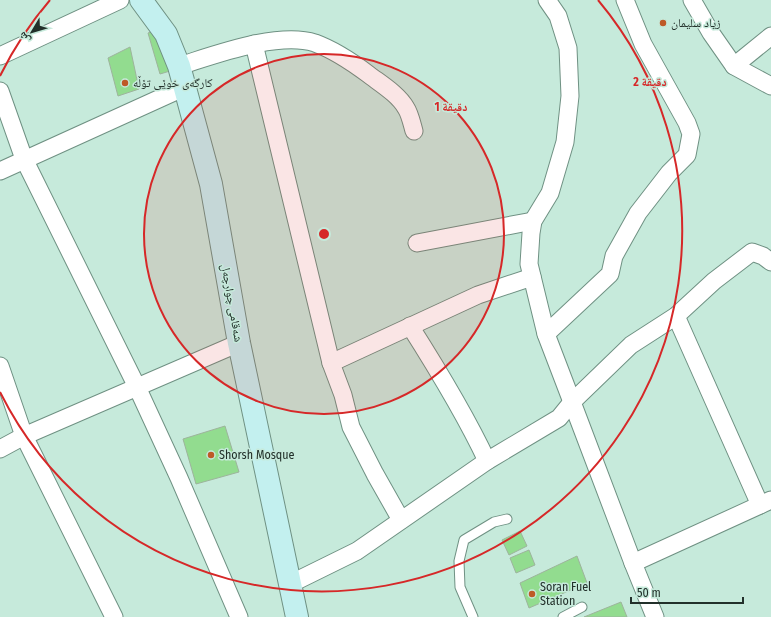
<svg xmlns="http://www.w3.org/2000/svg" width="771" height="617" font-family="'Fira Sans Condensed','Noto Naskh Arabic',sans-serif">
  <rect width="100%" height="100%" fill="#c6eadb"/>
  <!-- building -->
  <g fill="#92dc8f" stroke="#9db49c">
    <polygon points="167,26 170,71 160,74 148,33"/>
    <polygon points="130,47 139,89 118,96 108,58"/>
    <polygon points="225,426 239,472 196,484 183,439"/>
    <polygon points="520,531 527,546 509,555 502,540"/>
    <polygon points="529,550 535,565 516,573 510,558"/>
    <polygon points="577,556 587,583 529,608 520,583"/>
    <polygon points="621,602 627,617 584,617"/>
  </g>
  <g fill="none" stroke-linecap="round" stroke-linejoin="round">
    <!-- lane casing -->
    <g stroke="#6f9183" stroke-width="11">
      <g id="lane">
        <polyline points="473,617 460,587 459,561 464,540 494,522 507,519"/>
        <polyline points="563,617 582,607"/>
      </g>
    </g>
    <!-- street casing -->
    <g stroke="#6f9183" stroke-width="19">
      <g id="street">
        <polyline points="547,0 558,16 568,48 570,96 565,142 550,193 533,221 531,233 529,264 546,334 572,402 633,563 655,617"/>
        <polyline points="692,0 711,33 734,66 771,86"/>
        <polyline points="254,44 331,363 343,395 351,427 375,474 401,520"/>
        <polyline points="0,56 120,0"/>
        <path d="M179,66C215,55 278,31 315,43C334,50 352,62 368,74C381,84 398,94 406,108C410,114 412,124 414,131"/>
        <polyline points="734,66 771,36"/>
        <polyline points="0,91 24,159 137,387 179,478 239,617"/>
        <polyline points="0,171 185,87"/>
        <polyline points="417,243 533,221"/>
        <polyline points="676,316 760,505"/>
        <path d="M410,326C438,370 465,414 487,461"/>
        <polyline points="546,334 610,274 614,256 638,213 669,173 687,155 691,134 687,123 643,44 625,0"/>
        <polyline points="331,363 478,295 532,277"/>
        <polyline points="0,366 24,436 114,617"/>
        <polyline points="0,449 24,436 239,343"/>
        <polyline points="633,563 771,500"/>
        <polyline points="290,584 357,551 487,461 559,418 572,402 631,345 676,316 714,281 752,252 763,256 771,262"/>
      </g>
    </g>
    <!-- secondary casing -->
    <g stroke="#6f9183" stroke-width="24">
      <polyline id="secondary" points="141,0 166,34 179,66 211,184 239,343 297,617"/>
    </g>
    <!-- lane -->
    <use href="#lane" stroke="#fff" stroke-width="9"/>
    <!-- street -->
    <use href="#street" stroke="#fff" stroke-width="17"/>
    <!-- secondary -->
    <use href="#secondary" stroke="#c3f0ef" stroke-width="22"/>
  </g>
  <!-- distance rings -->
  <circle cx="324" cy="234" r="180" fill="#d62828" fill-opacity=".12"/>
  <g fill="none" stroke="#d62828" stroke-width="2">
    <circle cx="324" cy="234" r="180"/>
    <path d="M0 76A360 360 0 0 1 50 0M598 0A360 360 0 1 1 0 392"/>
  </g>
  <!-- markers -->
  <g fill="#be5a27" stroke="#c6eadb" stroke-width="1.5">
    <circle cx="663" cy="23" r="4"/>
    <circle cx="125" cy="83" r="4"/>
    <circle cx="211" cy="455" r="4"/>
    <circle cx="532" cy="594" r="4"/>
  </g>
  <g text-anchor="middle" stroke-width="3" stroke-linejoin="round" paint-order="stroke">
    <!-- poi labels -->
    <g font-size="12" fill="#22302a" stroke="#c6eadb" text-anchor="start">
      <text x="671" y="27">زياد سليمان</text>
      <text x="133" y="87">کارگەی خوێی تۆڵە</text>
      <text x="219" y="459">Shorsh Mosque</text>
      <text x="540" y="591">Soran Fuel<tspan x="540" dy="14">Station</tspan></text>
    </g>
    <!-- street labels -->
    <g font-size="12" fill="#22302a" stroke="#c6eadb">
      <text transform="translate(232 303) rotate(80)" y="4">شەقامی چوارچەل</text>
    </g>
  </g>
  <circle cx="324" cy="234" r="6" fill="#d62828" stroke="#c6eadb" stroke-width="2"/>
  <g font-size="12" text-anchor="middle" font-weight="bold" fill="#d62828" stroke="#c6eadb" stroke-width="3" stroke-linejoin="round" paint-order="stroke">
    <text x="650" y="86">2 دقيقة</text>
    <text x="451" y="111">1 دقيقة</text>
  </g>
  <!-- north arrow -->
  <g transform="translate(32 32) rotate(232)" stroke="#c6eadb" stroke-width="3" paint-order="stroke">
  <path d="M0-3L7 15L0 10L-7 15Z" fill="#22302a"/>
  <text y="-6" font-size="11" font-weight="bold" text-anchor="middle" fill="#22302a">ش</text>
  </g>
  <!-- scale -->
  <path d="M631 597v6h112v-6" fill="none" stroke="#22302a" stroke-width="2"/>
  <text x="637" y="597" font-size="12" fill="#22302a" stroke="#c6eadb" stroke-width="3" paint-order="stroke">50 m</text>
</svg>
